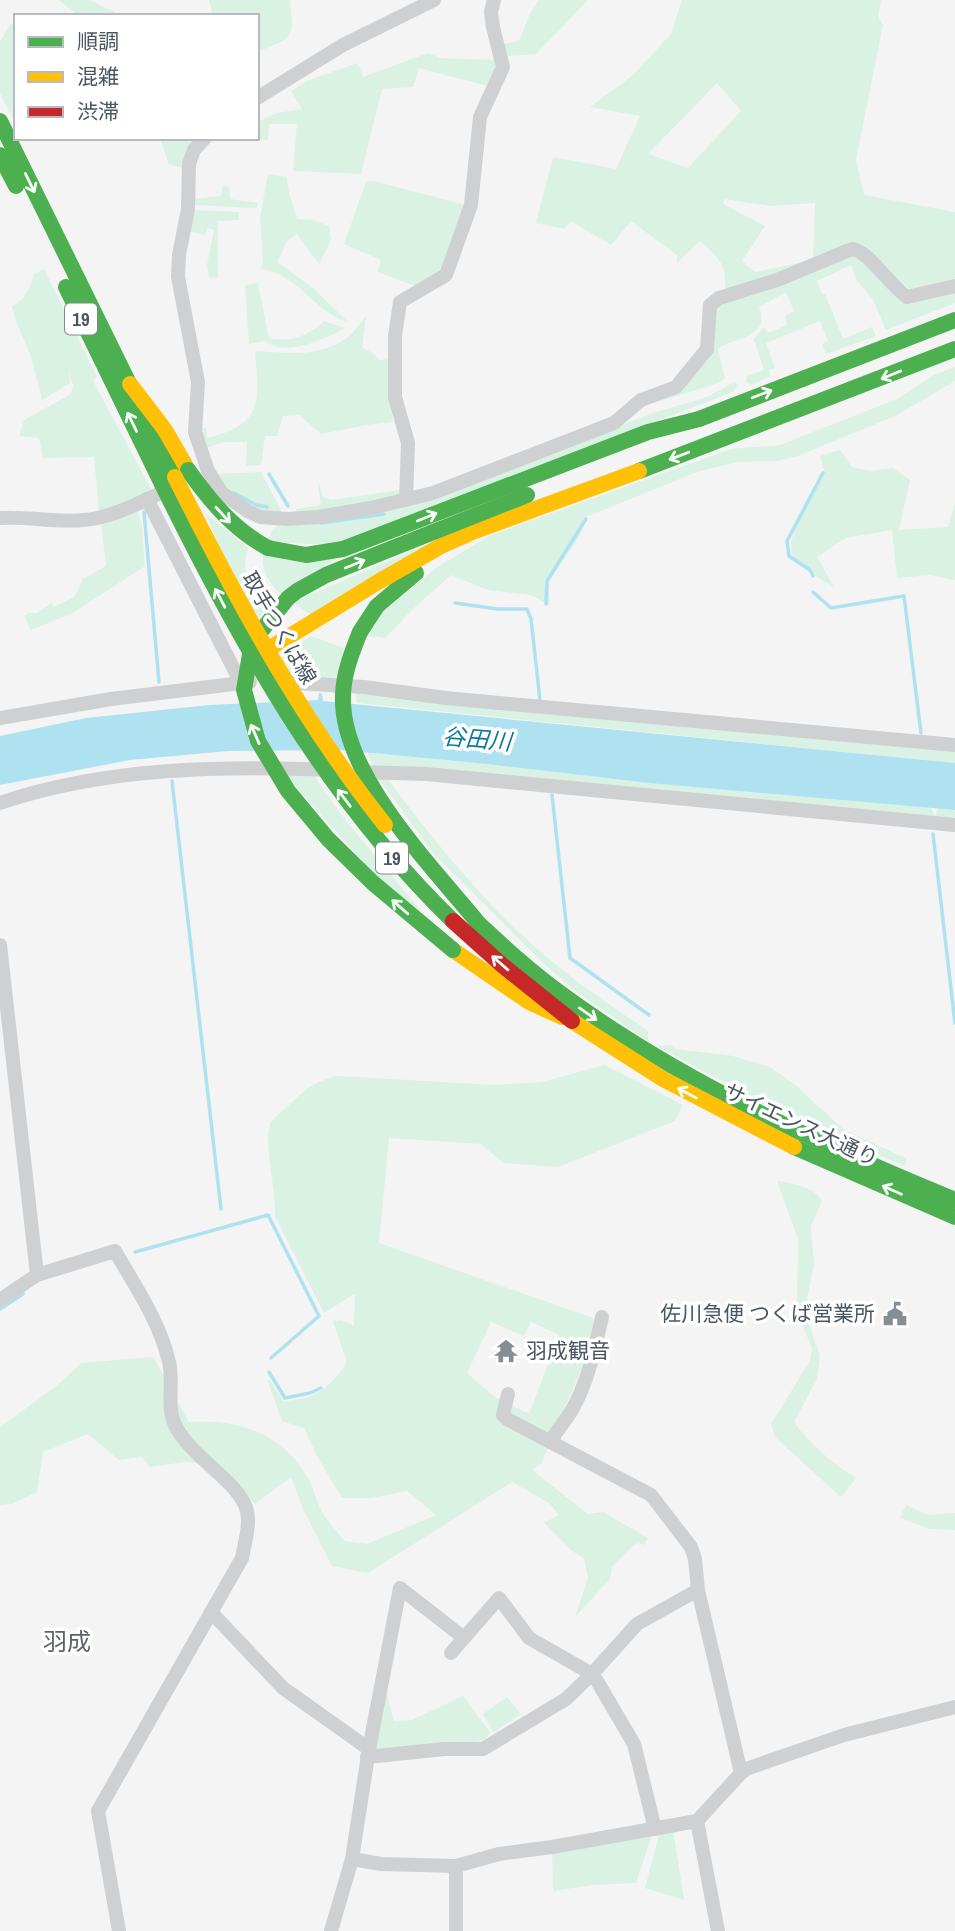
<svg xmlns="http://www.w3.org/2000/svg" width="955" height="1931" font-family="'Archivo Narrow','Noto Sans JP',sans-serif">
  <rect width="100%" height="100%" fill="#f4f4f4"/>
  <!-- green -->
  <g fill="#d9f2e3" fill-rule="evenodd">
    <polygon points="59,0 90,0 122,16 79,16"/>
    <path d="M209,0H290C295,40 293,37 257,52V16H213Z"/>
    <polygon points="539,0 588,0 536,54 507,56 503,44 519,41 530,14"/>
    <path d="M682,0H881L878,16L883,25L856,160L864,195L955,212V283L914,293L862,249L730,292L725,286C727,263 716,256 700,241L677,263V255L631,221L611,245L571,221L564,229L536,223L553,157L616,169L640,116L590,107L632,76L671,34ZM717,83L741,111L688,168L648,154ZM724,199L770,206L815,203L813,260L755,272L742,261L765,226L723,204Z"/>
    <polygon points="11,23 16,26 16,125 0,93 0,42"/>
    <polygon points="428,53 440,58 495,60 495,69 488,86 419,68 413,87 382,89 361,174 293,171 297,124 269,124 268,140 251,138 257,138 257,122 277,113 302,109 291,91 309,80 358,63 363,77"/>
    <polygon points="160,138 197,138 183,168 169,164"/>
    <path d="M268,174L287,177C287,192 294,205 297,219L312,220L329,226L331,240L319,264L297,234L287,241L277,262L313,288L349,323C343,320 335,317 329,313C307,298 290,272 261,269L263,262L260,218Z"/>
    <polygon points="374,181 465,205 441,272 415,286 378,272 381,260 344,244 366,182"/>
    <polygon points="223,186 229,187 230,199 258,203 257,208 193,205 193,199 221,196"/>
    <polygon points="193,210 239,212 239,220 218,221 218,277 209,278 207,265 214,230 208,228 205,235 188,231"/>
    <path d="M851,254L856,255L897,294L955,290V303L886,330L873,300L857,281L851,265L817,281L822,294H825L843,339L872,327L876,336L826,354L822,344L828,341L820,321L766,343L775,368L769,370L771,376L751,385L746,382L747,376L764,370L754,339L764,327L768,333L787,325L785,316L794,311L786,292L759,307C771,339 733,337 718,349L725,379L713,385L650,404L706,358L715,306Z"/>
    <path d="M44,269L97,377L93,381L152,491L124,504L99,512L94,457L43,458L39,438L19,436L24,420L71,394L73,385L69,371L70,383L42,400L31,356L17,324L12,306C26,299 30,289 34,274Z"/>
    <path d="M258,283L269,338C292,343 307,336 324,321L345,328C325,339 286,358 265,341L249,344L245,285Z"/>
    <path d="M366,317L362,347L374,354L380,360L390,359V399L393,422L366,425L321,434L299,415L283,416L277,436H265L261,465L246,466L247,442H225L206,448L202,428H206L207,438C264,425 259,401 255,351C287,353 318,358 347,338C354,333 359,323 366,317Z"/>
    <polygon points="955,367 955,381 897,415 798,456 777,461 738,462 697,472 586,517 580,535 548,583 550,605 531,595 488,590 451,575 413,609 385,638 368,636 383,612 436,568 491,535 731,449 780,445 897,399 934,375"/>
    <polygon points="736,381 737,385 733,392 334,545 268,542 272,530 284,522 487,479 650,414 707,397"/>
    <path d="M840,450L852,467L871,471L893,468L910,480L899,530L948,527L955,503V580L930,575L897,578L892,530L846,538L817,557L834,587C821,578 798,569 792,553C785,536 816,490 825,474L820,456Z"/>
    <path d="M261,472L281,510L280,514C249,510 234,501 218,474Z"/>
    <polygon points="317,479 323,497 331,500 401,490 397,497 345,507 297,513 296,509 321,505"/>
    <polygon points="137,510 142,526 145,566 73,613 31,630 24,616 29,613 37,613 52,603 54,607 75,596 83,579 106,566 101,522"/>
    <path d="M206,514L248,548C240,574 249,589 269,606L257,619L219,547Z"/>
    <polygon points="470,526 313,616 295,604 298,600"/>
    <path d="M263,556L336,559L281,594C269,583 262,572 263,556Z"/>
    <polygon points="311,636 344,648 337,681 290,677 279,658"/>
    <polygon points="355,689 955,750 955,763 357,703"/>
    <polygon points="367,753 487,764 649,783 932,808 933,814 936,815 938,808 955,810 955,822 375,769"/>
    <polygon points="311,772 346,821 422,912 388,888 286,777"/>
    <path d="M377,776L387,778C438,847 493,914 560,968C588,991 619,1011 648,1031V1041L578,993L543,963L433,853Z"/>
    <polygon points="670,1045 676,1049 733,1056 770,1067 793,1083 843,1129 905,1158 907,1161 904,1166 762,1103 657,1046"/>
    <path d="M605,1065L683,1105L675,1121L558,1167L503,1163L481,1144L389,1138L379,1243L593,1318L594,1339L541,1464L532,1470L588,1514L603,1512L648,1538L644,1545L638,1543L633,1546L612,1567L610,1579L575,1617L588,1578L584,1558L572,1551L544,1523L559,1515L549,1503L512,1482L368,1573L332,1566L303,1509L291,1477L255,1504L218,1464L185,1462L150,1467L142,1457L119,1460L88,1434L43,1452L37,1492L12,1504L0,1505V1427L58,1385L81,1363L153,1357L189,1422C237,1419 280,1432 306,1475C314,1487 316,1503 324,1515C329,1524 338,1532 344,1541L367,1544L436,1515L407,1491L371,1498H342L317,1456L304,1428L282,1421L267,1379L270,1380L283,1401C305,1400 319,1396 335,1378C340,1372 346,1368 346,1359L333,1321L341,1320L354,1326L355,1296L354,1294L324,1313L275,1216C277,1193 262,1139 271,1122C275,1116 285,1109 291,1103C306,1089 317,1080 338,1076L494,1085L542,1082ZM491,1322L524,1336L531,1322L559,1335L529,1414L496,1398L467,1373Z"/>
    <path d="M777,1181C791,1183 815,1187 822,1201L811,1226L814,1265L806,1304V1316L820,1356L817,1379L794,1422C810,1445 832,1463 856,1478L841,1497L775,1437L771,1424L810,1361L812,1348L797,1312L798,1239Z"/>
    <polygon points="906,1505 928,1515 955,1513 955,1530 930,1529 900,1518"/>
    <polygon points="384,1685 394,1721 412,1720 463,1696 490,1732 485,1739 474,1743 375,1749"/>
    <polygon points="507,1697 521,1714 494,1732 483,1714"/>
    <polygon points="673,1830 684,1900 645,1888 660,1831"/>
    <polygon points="649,1834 651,1838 636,1883 592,1885 553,1891 552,1852"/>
  </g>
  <!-- water -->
  <polygon fill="#aee2f0" points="319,693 322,694 323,701 955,763 955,810 649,783 487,764 340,750 228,751 130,760 0,785 0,736 86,718 209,705 318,700"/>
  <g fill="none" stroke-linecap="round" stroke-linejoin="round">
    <!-- stream -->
    <g stroke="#aee2f0" stroke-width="3.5">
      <polyline points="269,474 288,506"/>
      <polyline points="234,493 256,505 267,507"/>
      <polyline points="144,512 159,682"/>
      <polyline points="321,523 384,514"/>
      <polyline points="813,576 810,570 789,556 787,541 823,473"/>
      <polyline points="813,592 831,608 904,596 921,733"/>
      <polyline points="455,603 498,609 527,609 531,619 540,700"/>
      <polyline points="546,604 547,581 586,519"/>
      <polyline points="172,781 221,1209"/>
      <polyline points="552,795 570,958 649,1015"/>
      <polyline points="933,834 955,1023"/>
      <polyline points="135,1252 268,1215 319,1316 271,1358"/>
      <polyline points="0,1309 23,1294"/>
      <polyline points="269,1372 285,1398 310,1393 321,1388"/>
    </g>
    <!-- street -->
    <g stroke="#ced0d2" stroke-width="14">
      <polyline points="257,98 343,45 434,0"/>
      <path d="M205,138L194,150L189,164L188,209L179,255L178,277L198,382L195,432L208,471L222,493L249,512L260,517L288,519L318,517L371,508L433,493L614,423L641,400L676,387L707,349L710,305L719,298L777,280L847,251C853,249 852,248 858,251C871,256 891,286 907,297L955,286"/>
      <polyline points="147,499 241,683"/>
      <polyline points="406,500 408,443 395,397 395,336 400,302 446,275 471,205 480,117 503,67 493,27 491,12 494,0"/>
      <path d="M0,518C28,516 56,523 83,520C114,518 144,500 172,488"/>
      <polyline points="277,682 364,687 446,698 955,745"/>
      <polyline points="0,718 111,699 250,682"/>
      <polyline points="360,772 426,774 955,825"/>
      <path d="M0,803C102,768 222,765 330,770"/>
      <polyline points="0,945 37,1275"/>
      <path d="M0,1300L37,1275L115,1251C135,1286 160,1322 169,1362C174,1383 166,1405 175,1425C191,1457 232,1477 245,1505C252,1521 245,1541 242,1558L98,1811L119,1931"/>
      <polyline points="508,1394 503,1415 507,1419 651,1495 691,1547 695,1559 698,1590 741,1773"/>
      <path d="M551,1442C556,1430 565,1422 572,1410C588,1382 595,1348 602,1317"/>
      <polyline points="211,1612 283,1688 369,1749"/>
      <polyline points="451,1653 464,1638"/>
      <polyline points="367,1757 444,1749 483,1749 566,1699 592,1674 637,1624 698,1590"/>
      <polyline points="352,1859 381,1864 456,1866 499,1854 552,1847 697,1821"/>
      <polyline points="331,1931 352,1859 369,1749 400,1588 464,1638 499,1598 529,1638 592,1674 597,1681 634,1744 655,1829"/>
      <polyline points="456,1931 456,1866"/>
      <polyline points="718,1931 697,1821 741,1773 746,1769 844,1735 955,1707"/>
    </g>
    <!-- fast -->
    <g stroke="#4caf50" stroke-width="16">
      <polyline points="0,121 175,477"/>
      <polyline points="0,155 16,186"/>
      <polyline points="66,287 162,484"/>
      <polyline points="639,471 955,349"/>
      <polyline points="268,548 306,555 343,549 648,432 699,419 955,320"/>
      <polyline points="360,632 377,606 416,573"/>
      <path d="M479,924C505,948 531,972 560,993C681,1082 817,1143 955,1200"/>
      <polyline points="794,1147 955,1217"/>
    </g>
    <!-- slow -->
    <g stroke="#ffc107" stroke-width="16">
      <polyline points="130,384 165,430 188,470"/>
      <polyline points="252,659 378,582 441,546 475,531 639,471"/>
      <polyline points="453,950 529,1002 562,1017"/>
      <polyline points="572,1021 663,1079 794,1147"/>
    </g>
    <!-- fast-bridge -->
    <g stroke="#4caf50" stroke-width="16">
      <path d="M188,470C211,502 233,529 268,548"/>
      <path d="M162,484C240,643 325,797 453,921"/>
      <path d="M360,632C352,652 344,672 343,694C339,773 431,865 479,924"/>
      <polyline points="453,950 373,883 328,839 288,791 258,741 244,690 252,642 288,598 297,591 326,575 388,550 527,495"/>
    </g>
    <!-- slow-bridge -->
    <path stroke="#ffc107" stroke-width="16" d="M175,477C236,599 300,718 385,825"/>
    <!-- jam-bridge -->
    <polyline stroke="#c62828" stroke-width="16" points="453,921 502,965 572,1021"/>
  </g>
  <!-- one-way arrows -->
  <defs><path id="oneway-shaft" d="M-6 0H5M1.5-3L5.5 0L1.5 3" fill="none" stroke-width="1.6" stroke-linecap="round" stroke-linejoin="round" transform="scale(1.75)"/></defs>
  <g stroke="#f6fbf6">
    <use href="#oneway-shaft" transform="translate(30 183) rotate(64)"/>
    <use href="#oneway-shaft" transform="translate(891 375) rotate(158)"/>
    <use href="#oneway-shaft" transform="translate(762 394) rotate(-21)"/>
    <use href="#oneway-shaft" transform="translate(132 422) rotate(-116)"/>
    <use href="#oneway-shaft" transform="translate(679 456) rotate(159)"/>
    <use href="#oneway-shaft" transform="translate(223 515) rotate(48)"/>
    <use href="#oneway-shaft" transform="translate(427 517) rotate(-22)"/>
    <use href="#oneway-shaft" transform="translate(355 564) rotate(-22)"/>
    <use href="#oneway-shaft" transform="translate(220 598) rotate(-118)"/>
    <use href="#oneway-shaft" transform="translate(255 734) rotate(-113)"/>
    <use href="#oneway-shaft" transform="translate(344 798) rotate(-127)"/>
    <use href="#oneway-shaft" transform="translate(400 907) rotate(-139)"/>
    <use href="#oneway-shaft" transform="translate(500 963) rotate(-139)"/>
    <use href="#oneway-shaft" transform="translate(588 1014) rotate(35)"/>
    <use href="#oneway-shaft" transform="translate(687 1093) rotate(-152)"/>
    <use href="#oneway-shaft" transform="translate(892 1190) rotate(-156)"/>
  </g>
  <!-- icons -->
  <defs>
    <g id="civic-bare" transform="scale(1.89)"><path d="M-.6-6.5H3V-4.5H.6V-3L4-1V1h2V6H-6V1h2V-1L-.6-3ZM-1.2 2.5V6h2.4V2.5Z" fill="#868d94" stroke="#fff" stroke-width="2.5" paint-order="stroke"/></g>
    <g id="temple-bare" transform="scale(1.89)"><path d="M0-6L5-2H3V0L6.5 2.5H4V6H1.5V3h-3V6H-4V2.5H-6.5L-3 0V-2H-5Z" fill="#868d94" stroke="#fff" stroke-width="2.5" paint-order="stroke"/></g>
  </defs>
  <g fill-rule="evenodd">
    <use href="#civic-bare" x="895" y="1314"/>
    <use href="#temple-bare" x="506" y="1351"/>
  </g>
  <g text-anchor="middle" stroke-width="7" stroke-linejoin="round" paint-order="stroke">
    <!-- shield labels -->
    <g fill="#fff" stroke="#808990" stroke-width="2">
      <rect x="65" y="303.5" width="32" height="31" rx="5"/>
      <rect x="376" y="842.5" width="32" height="31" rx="5"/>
    </g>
    <g font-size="19" font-weight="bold" fill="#4a5661">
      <text x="81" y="326">19</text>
      <text x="392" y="865">19</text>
    </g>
    <!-- street labels -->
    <g font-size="21" fill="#4a5661" stroke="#fff">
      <text transform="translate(279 628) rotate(60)" y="7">取手つくば線</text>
      <text transform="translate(801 1125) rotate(25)" y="7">サイエンス大通り</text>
    </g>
    <!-- poi labels -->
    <g font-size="21" fill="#4a5661" stroke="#fff" text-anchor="end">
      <text x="875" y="1321">佐川急便 つくば営業所</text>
      <text x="526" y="1358" text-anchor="start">羽成観音</text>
    </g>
    <!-- water labels -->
    <g font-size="23" font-style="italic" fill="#0c7c9b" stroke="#fff">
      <text transform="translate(477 739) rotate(5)" y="8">谷田川</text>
    </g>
    <!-- quarter labels -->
    <g font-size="24" fill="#5f6368" stroke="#fff">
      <text x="67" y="1650">羽成</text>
    </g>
  </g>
  <!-- legend -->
  <rect x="14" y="14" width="245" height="126" fill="#ffffff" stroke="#b7bbc0" stroke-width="2"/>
  <rect x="28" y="37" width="35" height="10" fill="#4caf50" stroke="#b7bbc0" stroke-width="2"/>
  <text x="77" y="49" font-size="21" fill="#4a5661">順調</text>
  <rect x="28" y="72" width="35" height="10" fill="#ffc107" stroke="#b7bbc0" stroke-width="2"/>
  <text x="77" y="84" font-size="21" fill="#4a5661">混雑</text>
  <rect x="28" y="107" width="35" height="10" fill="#c62828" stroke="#b7bbc0" stroke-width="2"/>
  <text x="77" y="119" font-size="21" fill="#4a5661">渋滞</text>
</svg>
